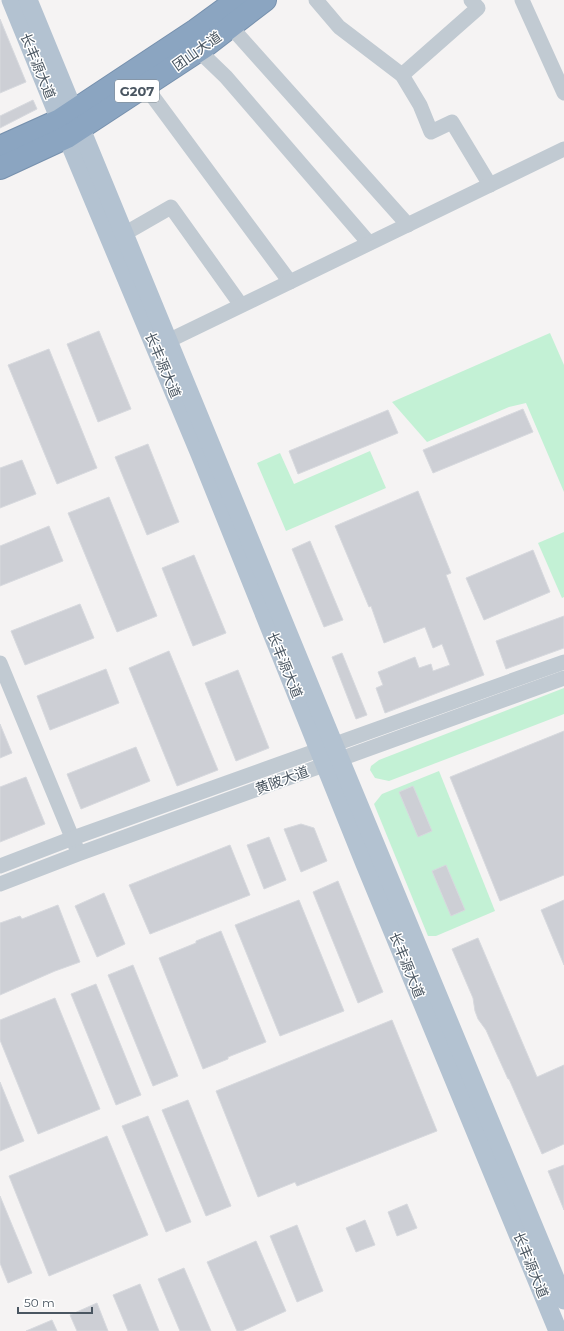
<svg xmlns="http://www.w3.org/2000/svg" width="564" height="1331" font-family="Montserrat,'Noto Sans SC',sans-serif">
  <rect width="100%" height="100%" fill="#f5f3f3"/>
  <!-- green -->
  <g fill="#c3f1d5">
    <polygon points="550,333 564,365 564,492 526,403 509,407 427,442 392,402"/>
    <polygon points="370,451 386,488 286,531 257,463 280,453 294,484"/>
    <polygon points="564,532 564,597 562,598 538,543"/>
    <polygon points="564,688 564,714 389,781 375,778 370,770 371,766 379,760"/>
    <polygon points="439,771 495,911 436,936 428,936 374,804 382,794"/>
  </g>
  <!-- building -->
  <g fill="#cdcfd5" stroke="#d7d9de">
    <polygon points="0,19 26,82 0,93"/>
    <polygon points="33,100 37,109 0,128 0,116"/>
    <polygon points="99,331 131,409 98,422 67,344"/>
    <polygon points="49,349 97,468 57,484 8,365"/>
    <polygon points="523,409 533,432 433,473 423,450"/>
    <polygon points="388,410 398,433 298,474 289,451"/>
    <polygon points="148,444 179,522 147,535 115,457"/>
    <polygon points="22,460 36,494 0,508 0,468"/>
    <polygon points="418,491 451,573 446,575 484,675 385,713 376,688 383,685 378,672 415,657 419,668 431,664 433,671 450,665 442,644 433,648 425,627 384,643 371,606 369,607 335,526"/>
    <polygon points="109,497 157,616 117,632 68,513"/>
    <polygon points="49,526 63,561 0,586 0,546"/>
    <polygon points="310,541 343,620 324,627 292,549"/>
    <polygon points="533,550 550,592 484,620 466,578"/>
    <polygon points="194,555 226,633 193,646 162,568"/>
    <polygon points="80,604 94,638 25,665 11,631"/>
    <polygon points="564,616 564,648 506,669 496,641"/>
    <polygon points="169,651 218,770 177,786 129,668"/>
    <polygon points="342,653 367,715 356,719 332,657"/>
    <polygon points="106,669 119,703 50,730 37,696"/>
    <polygon points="238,670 269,748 236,761 205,683"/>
    <polygon points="0,724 12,753 0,758"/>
    <polygon points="564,731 564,875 500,901 450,777"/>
    <polygon points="136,747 150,781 81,809 67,774"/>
    <polygon points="26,777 45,824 0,842 0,787"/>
    <polygon points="413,786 432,831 418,837 399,792"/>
    <polygon points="301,824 314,828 327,861 301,872 284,829"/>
    <polygon points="269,837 286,880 264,889 247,845"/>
    <polygon points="230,845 250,895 150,934 129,885"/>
    <polygon points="446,865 465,910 451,916 432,871"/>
    <polygon points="338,881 383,992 358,1003 313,892"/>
    <polygon points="104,893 125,944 97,957 75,906"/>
    <polygon points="299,900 344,1011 280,1036 235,925"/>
    <polygon points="564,900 564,965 541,910"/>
    <polygon points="58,905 80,962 55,971 0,995 0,923 20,916 22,919"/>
    <polygon points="221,931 266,1042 228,1057 228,1059 203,1069 159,958 196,943 196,941"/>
    <polygon points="478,938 537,1077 564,1065 564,1144 542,1154 509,1079 508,1079 486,1030 478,1019 475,1011 473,998 452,949"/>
    <polygon points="133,965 178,1076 153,1086 108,975"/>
    <polygon points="96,984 141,1095 116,1105 71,994"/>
    <polygon points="55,998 100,1109 38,1134 0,1040 0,1020"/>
    <polygon points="392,1020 437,1131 297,1186 295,1182 258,1197 216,1091"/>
    <polygon points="0,1082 24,1141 0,1151"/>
    <polygon points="188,1100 231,1206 206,1216 162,1110"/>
    <polygon points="148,1116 191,1222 166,1232 122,1126"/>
    <polygon points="107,1136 148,1235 49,1276 9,1176"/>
    <polygon points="564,1165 564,1210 548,1171"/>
    <polygon points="0,1196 32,1273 8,1283 0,1263"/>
    <polygon points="407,1204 417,1228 397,1236 388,1212"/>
    <polygon points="365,1220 375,1245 356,1252 346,1228"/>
    <polygon points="297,1225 323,1291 297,1302 270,1236"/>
    <polygon points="256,1241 286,1311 242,1331 237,1331 207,1262"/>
    <polygon points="184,1268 211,1331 180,1331 158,1279"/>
    <polygon points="140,1284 159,1331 128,1331 113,1295"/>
    <polygon points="97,1303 108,1331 77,1331 70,1315"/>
    <polygon points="52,1320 57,1331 26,1331"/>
  </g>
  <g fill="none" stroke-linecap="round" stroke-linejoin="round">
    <!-- highway casing -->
    <g stroke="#7690ad" stroke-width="24">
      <g id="highway">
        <polyline points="0,147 60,120 196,30 237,0"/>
        <polyline points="0,168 67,137 204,47 265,0"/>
      </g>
    </g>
    <!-- minor -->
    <g stroke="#c1cad2" stroke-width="15">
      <polyline points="316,0 339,27 402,75 420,105 431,132 452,122 490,185"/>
      <polyline points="522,0 564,93"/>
      <polyline points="231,27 408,225"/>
      <polyline points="199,51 226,77 369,243"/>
      <polyline points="402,75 478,8 471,0"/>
      <polyline points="145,86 290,282"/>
      <polyline points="124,234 171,207 241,305"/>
      <polyline points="168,341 564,149"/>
      <polyline points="0,663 76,847"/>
      <polyline points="0,866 73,838 564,662"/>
      <polyline points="0,884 78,854 564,678"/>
    </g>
    <!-- major -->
    <g stroke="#b3c2d1" stroke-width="19">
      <polyline points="11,0 60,120 200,454 365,864 558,1331"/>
      <polyline points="28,0 334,745 564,1300"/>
    </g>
    <!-- highway -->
    <use href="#highway" stroke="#8ba5c1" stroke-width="22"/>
  </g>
  <g text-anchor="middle" stroke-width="3" stroke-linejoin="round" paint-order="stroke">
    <!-- shield labels -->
    <rect fill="#fff" stroke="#808990" stroke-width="1" x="115" y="80" width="44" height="22" rx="3"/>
    <g font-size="13" font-weight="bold" fill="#4a5661">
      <text x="137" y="96">G207</text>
    </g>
    <!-- street labels -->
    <g font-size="14" fill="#4a5661" stroke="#fff">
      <text transform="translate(197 51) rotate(-35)" y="5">团山大道</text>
      <text transform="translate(38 66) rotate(68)" y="5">长丰源大道</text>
      <text transform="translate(163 365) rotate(67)" y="5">长丰源大道</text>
      <text transform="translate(285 665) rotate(68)" y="5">长丰源大道</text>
      <text transform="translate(282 780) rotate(-20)" y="5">黄陂大道</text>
      <text transform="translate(407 965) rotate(68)" y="5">长丰源大道</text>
      <text transform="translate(531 1265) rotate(68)" y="5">长丰源大道</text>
    </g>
  </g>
  <!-- scale -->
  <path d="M18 1307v6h74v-6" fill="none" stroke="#4a5661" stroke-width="2"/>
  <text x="24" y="1307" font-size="12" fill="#4a5661" stroke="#ffffff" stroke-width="3" paint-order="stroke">50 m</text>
</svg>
